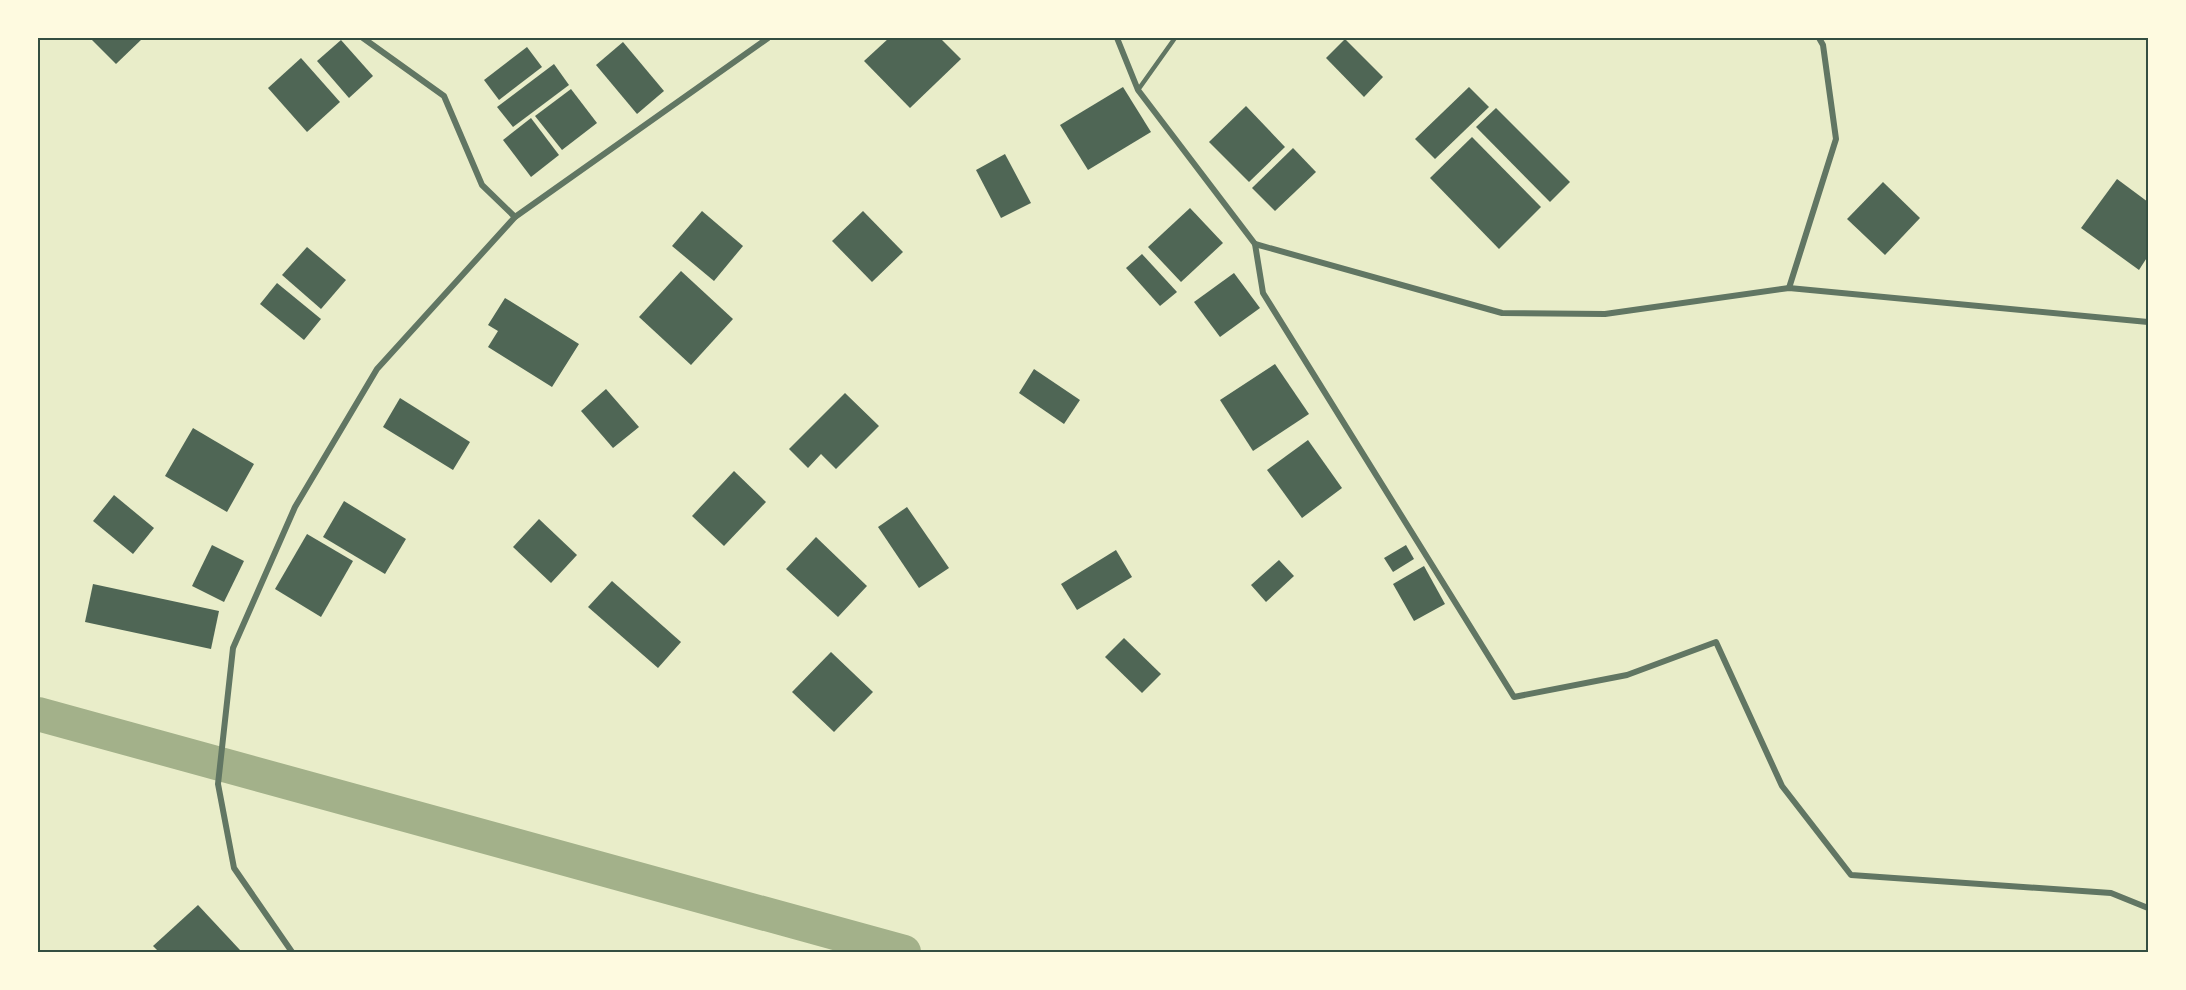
<svg xmlns="http://www.w3.org/2000/svg" width="2186" height="990" font-family="'Playfair Display',serif">
  <rect width="100%" height="100%" fill="#e9edc9"/>
  <g fill="none" stroke-linecap="round" stroke-linejoin="round">
    <!-- canal -->
    <polyline stroke="#a3b18a" stroke-width="34" points="38,714 904,952"/>
  </g>
  <!-- building -->
  <g fill="#4f6655">
    <polygon points="90,38 143,38 116,64"/>
    <polygon points="889,38 940,38 961,59 910,108 864,61"/>
    <polygon points="1345,39 1383,77 1364,97 1326,58"/>
    <polygon points="341,40 373,76 349,98 317,61"/>
    <polygon points="623,42 664,91 637,114 596,65"/>
    <polygon points="527,47 542,67 499,100 484,80"/>
    <polygon points="301,58 340,102 307,132 268,88"/>
    <polygon points="554,64 569,85 513,127 497,107"/>
    <polygon points="1123,87 1151,132 1088,170 1060,125"/>
    <polygon points="1469,87 1489,107 1435,159 1415,139"/>
    <polygon points="571,89 597,123 562,150 535,116"/>
    <polygon points="1246,106 1285,147 1249,182 1209,142"/>
    <polygon points="1496,108 1570,182 1550,202 1476,127"/>
    <polygon points="531,118 559,155 531,177 503,140"/>
    <polygon points="1472,137 1541,207 1499,249 1430,178"/>
    <polygon points="1293,148 1316,172 1275,211 1252,188"/>
    <polygon points="1005,154 1031,203 1001,218 976,170"/>
    <polygon points="2117,179 2148,202 2148,256 2139,270 2081,228"/>
    <polygon points="1883,182 1920,218 1885,255 1847,219"/>
    <polygon points="1190,208 1223,243 1181,282 1148,247"/>
    <polygon points="702,211 743,246 714,281 672,246"/>
    <polygon points="863,211 903,252 872,282 832,241"/>
    <polygon points="307,247 346,280 321,309 282,275"/>
    <polygon points="1142,254 1177,292 1160,306 1126,268"/>
    <polygon points="681,271 733,319 691,365 639,317"/>
    <polygon points="1234,273 1260,308 1220,337 1194,302"/>
    <polygon points="277,283 321,319 304,340 260,304"/>
    <polygon points="505,298 579,344 552,387 488,347 498,331 488,325"/>
    <polygon points="1275,364 1309,414 1253,451 1220,400"/>
    <polygon points="1034,369 1080,400 1064,424 1019,393"/>
    <polygon points="606,389 639,427 613,448 581,411"/>
    <polygon points="845,393 879,426 836,469 821,454 808,468 789,449"/>
    <polygon points="400,398 470,442 453,470 383,427"/>
    <polygon points="193,428 254,464 227,512 165,476"/>
    <polygon points="1308,440 1342,488 1302,518 1267,470"/>
    <polygon points="734,471 766,502 724,546 692,516"/>
    <polygon points="114,495 154,528 133,554 93,521"/>
    <polygon points="344,501 406,539 385,574 323,537"/>
    <polygon points="907,507 949,568 919,588 878,527"/>
    <polygon points="539,519 577,555 551,583 513,547"/>
    <polygon points="307,534 353,561 321,617 275,589"/>
    <polygon points="816,537 867,586 838,617 786,569"/>
    <polygon points="212,545 244,561 224,602 192,586"/>
    <polygon points="1406,545 1414,559 1393,572 1384,558"/>
    <polygon points="1116,550 1132,577 1077,610 1061,584"/>
    <polygon points="1279,560 1294,576 1266,602 1251,585"/>
    <polygon points="1424,566 1445,604 1414,621 1393,584"/>
    <polygon points="612,581 681,642 658,668 588,607"/>
    <polygon points="93,584 219,611 211,649 85,622"/>
    <polygon points="1124,638 1161,674 1142,693 1105,657"/>
    <polygon points="831,652 873,692 834,732 792,692"/>
    <polygon points="198,905 240,950 238,952 159,952 153,946"/>
  </g>
  <g fill="none" stroke-linecap="round" stroke-linejoin="round">
    <!-- service -->
    <polyline stroke="#617663" stroke-width="4.5" points="1138,90 1175,38"/>
    <!-- minor -->
    <g stroke="#617663" stroke-width="6">
      <polyline points="363,38 444,96 482,185 515,217"/>
      <polyline points="1117,38 1138,90 1255,244 1263,293 1514,697 1627,675 1716,642 1782,786 1851,875 2111,893 2148,908"/>
      <polyline points="1255,244 1502,313 1605,314 1789,288 2148,322"/>
      <polyline points="1789,288 1836,139 1823,45 1819,38"/>
      <polyline points="292,952 234,868 218,784 233,648 295,507 377,369 515,217 768,38"/>
    </g>
  </g>
  <!-- border -->
  <rect width="2186" height="990" fill="none" stroke="#fefae0" stroke-width="78"/>
  <rect x="39" y="39" width="2108" height="912" fill="none" stroke="#344e41" stroke-width="2"/>
</svg>
